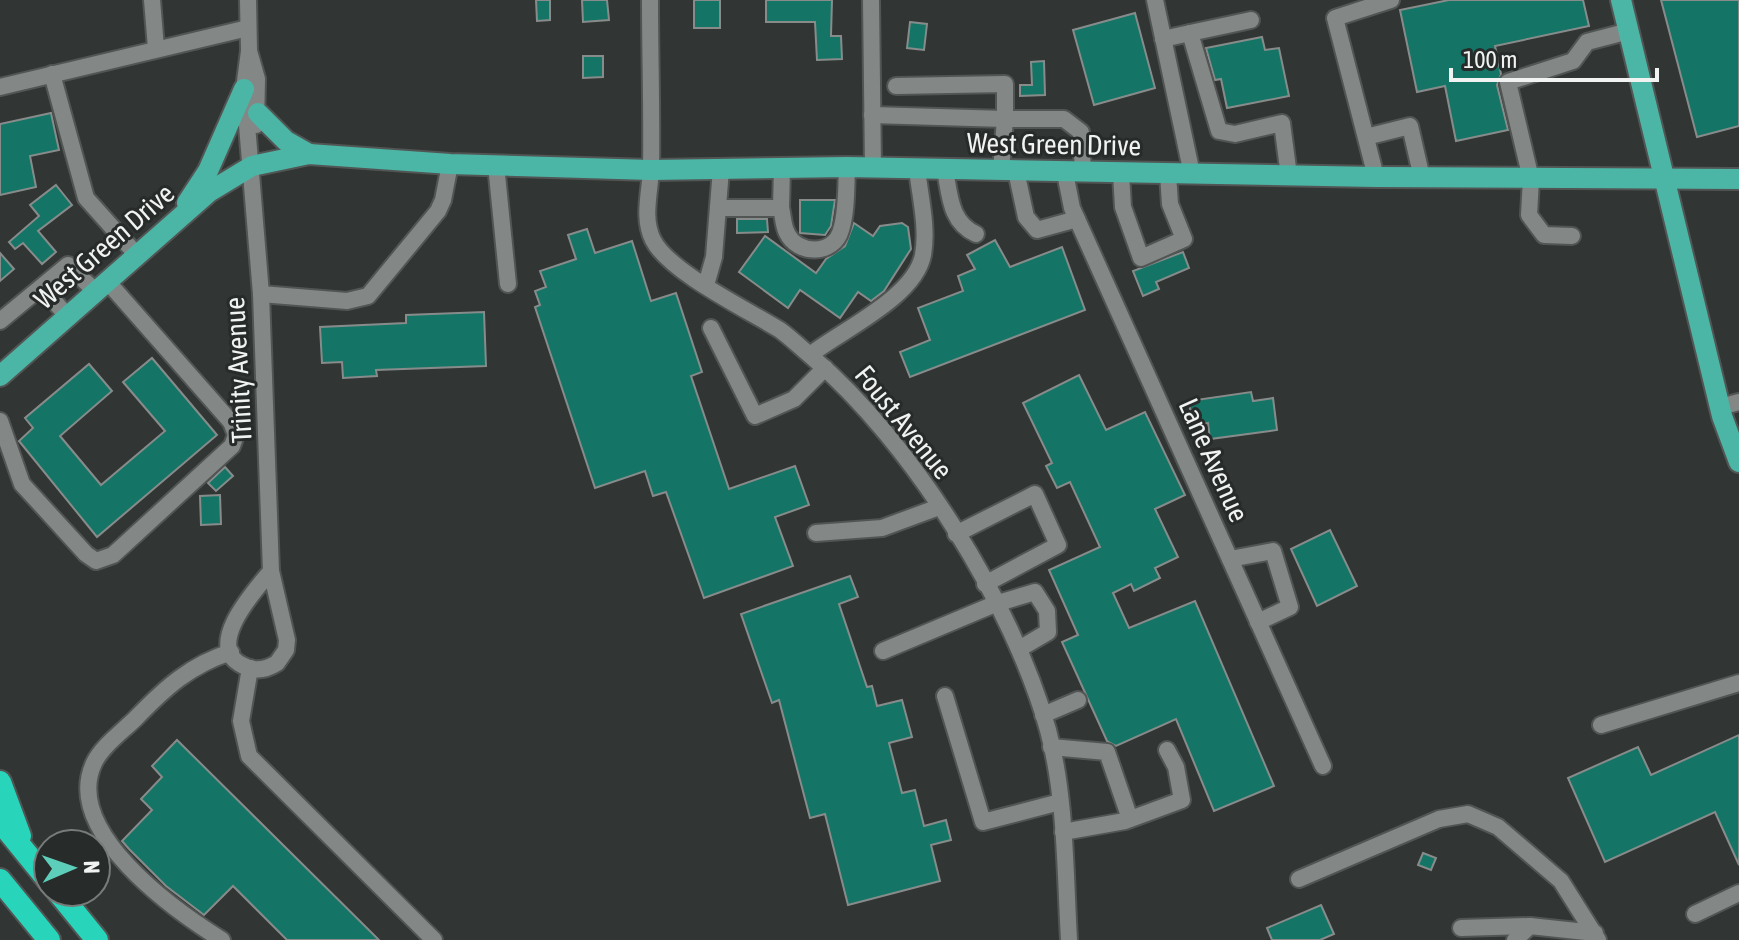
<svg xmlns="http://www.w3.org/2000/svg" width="1739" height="940" font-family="'Asap Condensed',sans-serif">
  <rect width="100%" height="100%" fill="#313534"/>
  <!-- building -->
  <g fill="#147566" stroke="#878c8b" stroke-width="2">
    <polygon points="536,0 550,0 550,20 537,21"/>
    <polygon points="582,0 607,0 609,20 583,22"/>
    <rect x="694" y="0" width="26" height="28"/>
    <polygon points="766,0 832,0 831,36 841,36 842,59 817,60 815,22 766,22"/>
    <polygon points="1449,0 1583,0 1589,26 1495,46 1501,74 1497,85 1508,130 1456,141 1445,86 1417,92 1400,10"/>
    <polygon points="1661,0 1739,0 1739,126 1697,137"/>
    <polygon points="1135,13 1155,88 1094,105 1073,30"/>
    <polygon points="910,22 927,24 924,50 907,48"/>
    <polygon points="1262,37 1265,50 1279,48 1289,96 1227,108 1221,79 1215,80 1206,48"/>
    <polygon points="583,56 603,56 603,77 583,78"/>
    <polygon points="1044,61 1045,95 1020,96 1020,85 1032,85 1031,62"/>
    <polygon points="51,113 59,150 30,156 36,187 0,195 0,124"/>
    <polygon points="56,185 72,205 38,231 56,252 42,264 23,243 15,249 9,242 39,216 30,205"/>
    <polygon points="800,200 835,200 831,226 825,235 800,233"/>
    <polygon points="737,219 767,219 768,232 737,233"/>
    <polygon points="854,223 873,236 880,226 902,223 908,227 911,249 884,291 871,301 858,292 840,318 800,290 788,308 739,272 765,236 816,273 826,259 845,246"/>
    <polygon points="587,229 595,253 632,241 651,301 676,293 702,372 691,376 729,489 795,466 809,505 775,517 793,566 704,598 666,492 653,496 645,471 595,488 535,307 540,305 535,291 546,287 540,271 576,259 568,235"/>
    <polygon points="995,240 1010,267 1062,247 1085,310 910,377 900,352 930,340 918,308 963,291 958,276 975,269 967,255"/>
    <polygon points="1183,252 1189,268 1156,282 1159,289 1143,296 1133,271"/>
    <polygon points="0,253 14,269 0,281"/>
    <polygon points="484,312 486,366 376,370 377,376 343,378 342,362 322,363 320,327 406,323 406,315"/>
    <polygon points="152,358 217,435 97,537 19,441 33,428 25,418 89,364 112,391 60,436 101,485 165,431 123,382"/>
    <polygon points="1079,375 1106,430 1145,412 1185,495 1155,509 1178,557 1155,568 1160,578 1134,591 1131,584 1113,593 1129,628 1195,601 1274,786 1214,811 1176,719 1116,746 1107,741 1062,642 1078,635 1049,570 1100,547 1070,482 1057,488 1046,466 1052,463 1023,403"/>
    <polygon points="1251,392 1253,401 1273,398 1277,430 1210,439 1208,423 1192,426 1189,401"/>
    <polygon points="225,467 233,476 216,491 208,483"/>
    <polygon points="220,495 221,524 201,525 200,496"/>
    <polygon points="1330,530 1357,586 1317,606 1291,549"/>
    <polygon points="850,576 858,597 839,604 867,687 872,686 877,706 902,700 912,737 889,743 902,793 915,790 924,826 946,820 951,840 931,845 940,881 848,905 825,814 810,818 779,700 772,703 741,614"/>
    <polygon points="1739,735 1739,865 1715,812 1605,862 1568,778 1638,747 1651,775"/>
    <polygon points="177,740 379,940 287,940 233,886 204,915 166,886 129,849 122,841 152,810 141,799 162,777 152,766"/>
    <polygon points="1423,853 1436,858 1431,870 1418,865"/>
    <polygon points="1321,905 1334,934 1320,940 1272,940 1267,928"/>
  </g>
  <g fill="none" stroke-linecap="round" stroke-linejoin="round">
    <!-- minor casing -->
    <g stroke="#515554" stroke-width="20">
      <g id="minor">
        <polyline points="152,0 156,48"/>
        <polyline points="248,0 249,51 257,79 256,125"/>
        <path d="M650,0C650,56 652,113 651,169C650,193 642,218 653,240C669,272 748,310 780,330C791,338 801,348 812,357C912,442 1013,604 1048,730C1066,797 1065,871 1069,940"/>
        <polyline points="871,0 873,168"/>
        <polyline points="1155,0 1192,174"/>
        <polyline points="1190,33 1251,20"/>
        <polyline points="1163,39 1190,33 1219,131 1235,134 1282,123 1289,176"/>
        <path d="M249,51L244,89L261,294L271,571L287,640L286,650L277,663C266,670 254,672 242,665C204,646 255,590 271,571"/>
        <polyline points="52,74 86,198 136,254"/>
        <polyline points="0,87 248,28"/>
        <polyline points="872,115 1005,119 1005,84 896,86"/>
        <polyline points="1366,137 1410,126 1422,178"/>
        <polyline points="496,165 508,284"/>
        <path d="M945,170C950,196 950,222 976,234"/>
        <polyline points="1001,171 1005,119 1064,119 1081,132 1083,173"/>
        <polyline points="1016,171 1026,217 1037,230 1077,219"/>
        <polyline points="1065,173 1072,208 1323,766"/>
        <polyline points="1121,174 1123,207 1141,258 1184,239 1170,204 1168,174"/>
        <polyline points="1376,177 1335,18 1391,0"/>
        <polyline points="718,208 781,208 782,168"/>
        <path d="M781,208C783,215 783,226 787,233C797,255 834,256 841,230C847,211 846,187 847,167"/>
        <polyline points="1572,236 1544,235 1529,215 1531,179 1508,82 1573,61 1587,42 1629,31"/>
        <polyline points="706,285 714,257 721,169"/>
        <polyline points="42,287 67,316"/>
        <polyline points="261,294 347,301 368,296 438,211 443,200 450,164"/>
        <polyline points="0,321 68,265 95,291"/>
        <polyline points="711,328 755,416 794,399 825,368"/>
        <path d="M810,355C842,330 915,297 923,255C928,228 920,196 917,169"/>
        <polyline points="1720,407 1739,402"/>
        <polyline points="0,421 22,484 86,554 96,561 113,555 232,446 236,435 231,422 107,281"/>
        <polyline points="816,533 882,528 939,507"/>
        <polyline points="956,534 1035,494 1058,545 985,584"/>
        <polyline points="1230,559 1273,551 1290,607 1258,622"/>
        <polyline points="883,651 995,604 1035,592 1047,611 1048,632 1019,649"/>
        <polyline points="250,668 241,721 249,756 434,940"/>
        <polyline points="945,696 983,822 1060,802"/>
        <polyline points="1043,715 1078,700"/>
        <polyline points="1601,725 1739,683"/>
        <polyline points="1051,747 1107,752 1130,819"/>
        <polyline points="1063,832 1125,821 1182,800 1176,767 1167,750"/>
        <polyline points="1299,879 1439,819 1468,814 1498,827 1561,881 1598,940"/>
        <polyline points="1695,914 1739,893"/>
        <polyline points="1461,928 1530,926"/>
        <path d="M222,940C174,910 62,831 94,763C102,746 123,731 136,718C165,688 190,665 231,652"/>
        <polyline points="1515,940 1530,926 1595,933"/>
      </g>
    </g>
    <!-- major casing -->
    <g stroke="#515554" stroke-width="24">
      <g id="major">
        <polyline points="1621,0 1722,416 1739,462"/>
        <polyline points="258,113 286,141 309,154"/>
        <polyline points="187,203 208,171 244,89"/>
        <polyline points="0,376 209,192 252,166 309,154 450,164 651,170 847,167 1376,177 1739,179"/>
      </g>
    </g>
    <!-- highway casing -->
    <g stroke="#515554" stroke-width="26">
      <g id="highway">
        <polyline points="0,782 20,836"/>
        <polyline points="0,821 48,880"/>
        <polyline points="0,880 49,940"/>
        <polyline points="58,892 97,940"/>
      </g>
    </g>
    <!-- minor -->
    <use href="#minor" stroke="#838887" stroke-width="16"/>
    <!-- major -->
    <use href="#major" stroke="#4cb6a6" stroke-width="20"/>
    <!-- highway -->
    <use href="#highway" stroke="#28d5bb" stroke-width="22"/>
  </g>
  <g text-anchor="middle" stroke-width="6" stroke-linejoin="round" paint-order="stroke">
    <!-- street labels -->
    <g font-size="28" fill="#f0f3f2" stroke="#272b2a">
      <text transform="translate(1054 144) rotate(1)" y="10">West Green Drive</text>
      <text transform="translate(104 246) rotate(-41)" y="10">West Green Drive</text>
      <text transform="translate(238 370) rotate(-93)" y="10">Trinity Avenue</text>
      <text transform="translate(904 422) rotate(51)" y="10">Foust Avenue</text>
      <text transform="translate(1214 460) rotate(66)" y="10">Lane Avenue</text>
    </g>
  </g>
  <!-- north arrow -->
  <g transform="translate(72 868) rotate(88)"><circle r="38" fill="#272b2a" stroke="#777b7a" stroke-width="2"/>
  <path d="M0-6L14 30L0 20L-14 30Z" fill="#5dceb9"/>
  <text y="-12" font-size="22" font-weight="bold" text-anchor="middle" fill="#f0f3f2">N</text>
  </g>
  <!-- scale -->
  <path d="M1451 68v12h206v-12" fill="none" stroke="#f0f3f2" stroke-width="4"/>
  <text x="1463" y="68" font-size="24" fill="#f0f3f2" stroke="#272b2a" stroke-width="6" paint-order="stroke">100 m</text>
</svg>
